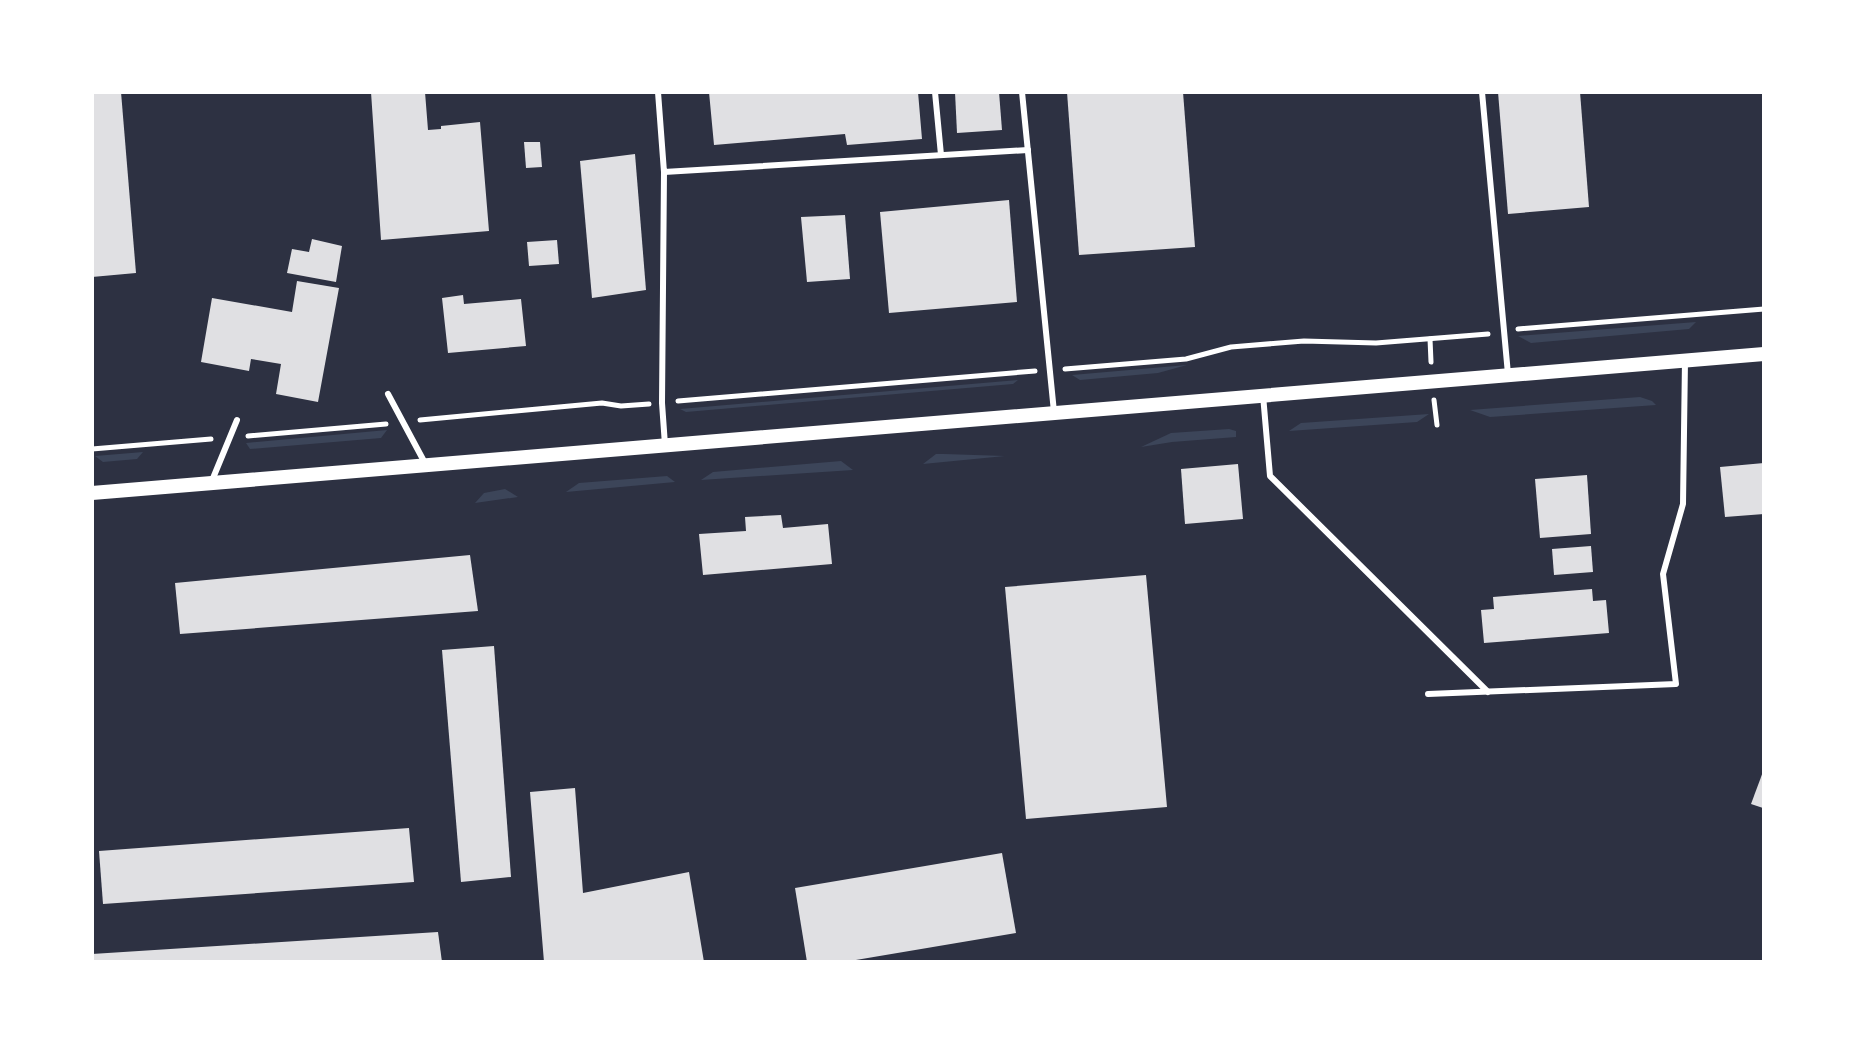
<svg xmlns="http://www.w3.org/2000/svg" width="1856" height="1054" font-family="'Nunito Sans',sans-serif">
  <rect width="100%" height="100%" fill="#2d3142"/>
  <!-- green -->
  <g fill="#3c4559">
    <polygon points="1696,322 1689,329 1531,343 1518,336"/>
    <polygon points="1187,365 1158,373 1080,380 1072,375"/>
    <polygon points="1018,380 1013,384 686,412 680,409"/>
    <polygon points="1640,397 1652,401 1656,405 1490,417 1470,410"/>
    <polygon points="1429,414 1417,422 1289,431 1301,423"/>
    <polygon points="1229,429 1236,431 1236,437 1172,442 1141,447 1171,433"/>
    <polygon points="387,430 381,438 250,449 246,443"/>
    <polygon points="143,452 137,459 103,462 95,456"/>
    <polygon points="936,454 944,454 1005,456 923,464"/>
    <polygon points="841,461 853,470 701,480 713,472"/>
    <polygon points="667,476 675,482 566,492 579,483"/>
    <polygon points="505,489 518,497 475,503 484,493"/>
  </g>
  <!-- building -->
  <g fill="#e0e0e3">
    <polygon points="92,92 121,92 136,273 92,277"/>
    <polygon points="371,92 425,92 428,130 441,129 441,126 480,122 489,231 381,240"/>
    <polygon points="709,92 918,92 922,139 847,145 845,134 714,145"/>
    <polygon points="955,92 999,92 1002,130 957,133"/>
    <polygon points="1067,92 1183,92 1195,247 1079,255"/>
    <polygon points="1498,92 1580,92 1589,207 1508,214"/>
    <polygon points="524,142 540,142 542,167 526,168"/>
    <polygon points="635,154 646,290 592,298 580,161"/>
    <polygon points="1009,200 1017,302 889,313 880,212"/>
    <polygon points="845,215 850,279 807,282 801,217"/>
    <polygon points="312,239 342,246 336,282 287,273 292,249 309,252"/>
    <polygon points="557,240 559,264 529,266 527,242"/>
    <polygon points="297,281 339,288 318,402 276,394 281,364 251,359 249,371 201,362 212,298 292,312"/>
    <polygon points="463,295 464,304 521,299 526,346 448,353 442,298"/>
    <polygon points="1764,463 1764,514 1725,517 1720,467"/>
    <polygon points="1238,464 1243,519 1185,524 1181,469"/>
    <polygon points="1587,475 1591,534 1540,538 1535,479"/>
    <polygon points="781,515 783,528 828,524 832,564 703,575 699,534 746,531 745,517"/>
    <polygon points="1591,546 1593,572 1554,575 1552,549"/>
    <polygon points="470,555 478,611 180,634 175,583"/>
    <polygon points="1146,575 1167,807 1026,819 1005,587"/>
    <polygon points="1592,589 1593,601 1606,600 1609,633 1484,643 1481,610 1494,609 1493,597"/>
    <polygon points="494,646 511,877 461,882 442,650"/>
    <polygon points="1764,769 1764,806 1763,808 1751,804"/>
    <polygon points="575,788 583,893 689,872 704,962 544,962 530,792"/>
    <polygon points="409,828 414,882 103,904 99,851"/>
    <polygon points="1002,853 1016,933 844,962 807,962 795,888"/>
    <polygon points="438,932 442,962 92,962 92,954"/>
  </g>
  <g fill="none" stroke-linecap="round" stroke-linejoin="round">
    <!-- path -->
    <g stroke="#fff" stroke-width="5">
      <polyline points="1518,329 1764,309"/>
      <polyline points="1430,339 1431,362"/>
      <polyline points="1065,369 1186,359 1231,347 1304,341 1376,343 1488,334"/>
      <polyline points="1434,400 1437,425"/>
      <polyline points="678,401 1035,371"/>
      <polyline points="420,420 602,403 621,406 649,404"/>
      <polyline points="248,436 386,424"/>
      <polyline points="92,449 211,439"/>
    </g>
    <!-- service -->
    <g stroke="#fff" stroke-width="6">
      <polyline points="658,92 664,172 1028,150"/>
      <polyline points="935,92 941,155"/>
      <polyline points="1022,92 1054,412"/>
      <polyline points="1482,92 1508,374"/>
      <polyline points="664,172 662,403 665,445"/>
      <polyline points="388,394 426,465"/>
      <polyline points="1263,395 1270,476 1488,692"/>
      <polyline points="211,483 237,420"/>
      <polyline points="1428,694 1676,684 1663,574 1683,504 1685,360"/>
    </g>
    <!-- tertiary -->
    <polyline stroke="#fff" stroke-width="14" points="92,493 1764,354"/>
  </g>
  <!-- border -->
  <rect width="1856" height="1054" fill="none" stroke="#ffffff" stroke-width="188"/>
</svg>
